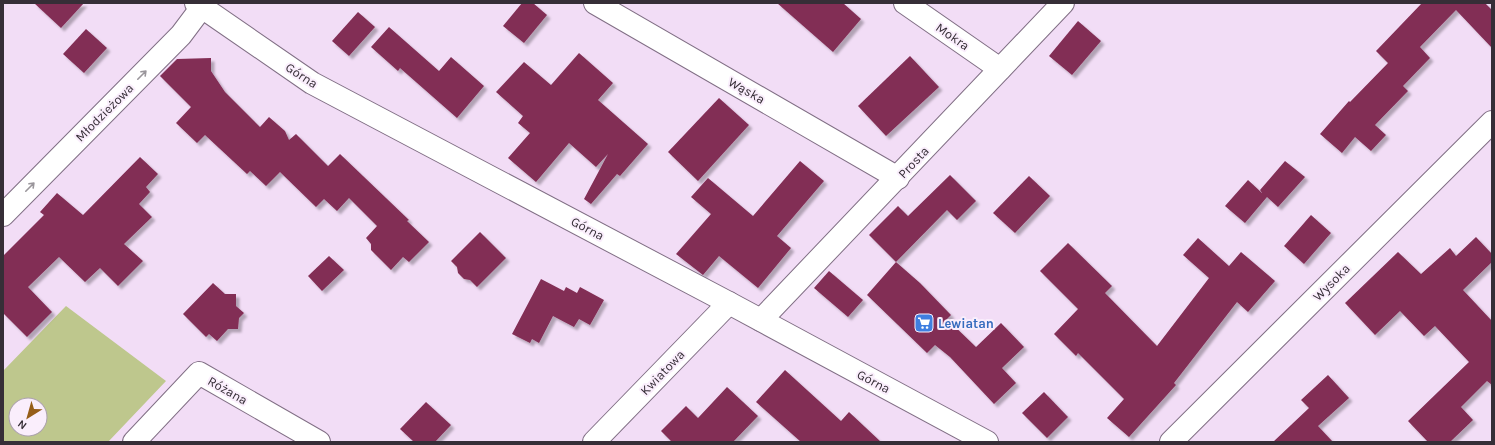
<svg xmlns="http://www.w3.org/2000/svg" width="1495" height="445" font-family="Karla,sans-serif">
  <defs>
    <filter id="shadow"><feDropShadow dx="3.5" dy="3.5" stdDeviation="1" flood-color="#0004"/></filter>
  </defs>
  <rect width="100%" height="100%" fill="#f2ddf6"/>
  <!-- green -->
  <path fill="#bec78d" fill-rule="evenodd" d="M66,306L166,381L108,442H3V371ZM16,405H40V429H16Z"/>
  <!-- building -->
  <g fill="#822d54" filter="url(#shadow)">
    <polygon points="34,3 84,3 61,28"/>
    <polygon points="522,3 533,3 547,15 524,43 503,26"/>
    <polygon points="777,3 843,3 861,19 833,52"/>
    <polygon points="1422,3 1485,3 1492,10 1492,48 1456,10 1420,47 1430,58 1403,86 1408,91 1375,125 1386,135 1371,151 1355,137 1342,153 1320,134 1349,101 1350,102 1388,63 1376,51"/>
    <polygon points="358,12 375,27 349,56 332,41"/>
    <polygon points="1078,21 1101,41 1072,75 1049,56"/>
    <polygon points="389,27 439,71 451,57 484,86 457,118 400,68 398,71 371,47"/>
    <polygon points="86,29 107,48 84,73 63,54"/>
    <polygon points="579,53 613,83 598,100 648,144 620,176 617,174 591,204 584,199 608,154 596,167 569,143 536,182 508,158 530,133 518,123 523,116 496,92 524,62 551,85"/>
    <polygon points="910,56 939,87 886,136 858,106"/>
    <polygon points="211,58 211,71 225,92 260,127 269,117 285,131 289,140 296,134 328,166 340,154 409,220 407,221 429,242 409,262 403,257 391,270 371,250 371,244 366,238 377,226 349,198 337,211 324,199 316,207 280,172 266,186 250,171 247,174 205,135 197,143 176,123 191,107 160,76 177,59"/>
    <polygon points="719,98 749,125 698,181 668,152"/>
    <polygon points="140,157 158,174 146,187 150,192 139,204 152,217 124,244 143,261 118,286 100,268 85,282 59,257 28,287 52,312 27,337 3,313 3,256 44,215 40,212 57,193 83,215"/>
    <polygon points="800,161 824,181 777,236 791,248 758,288 719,256 703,275 676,254 711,214 691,197 708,178 753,216"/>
    <polygon points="1285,161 1305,177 1278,207 1267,197 1245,223 1225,206 1248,180 1262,193 1260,190"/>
    <polygon points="950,175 976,201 957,220 947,210 896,262 869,235 898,206 908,216"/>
    <polygon points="1029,176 1050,196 1015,233 993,213"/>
    <polygon points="1311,215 1331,233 1304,264 1284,246"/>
    <polygon points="480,232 506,258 477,287 470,280 464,279 458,273 457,267 451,261"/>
    <polygon points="1476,237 1492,254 1492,262 1463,290 1492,321 1492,385 1487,381 1461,407 1473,420 1450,442 1428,442 1408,421 1469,362 1435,326 1424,336 1400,311 1375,335 1345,303 1398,252 1421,274 1450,248 1456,256"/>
    <polygon points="1198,238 1229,266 1241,252 1275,281 1248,312 1237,302 1174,383 1176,385 1129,437 1107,418 1124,399 1078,353 1076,356 1054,334 1078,309 1040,271 1068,243 1112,286 1105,293 1157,346 1209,278 1183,255"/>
    <polygon points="329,256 344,270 322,291 308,276"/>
    <polygon points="896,262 920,283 951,315 947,319 976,347 1001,323 1024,347 1002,368 1016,383 994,404 950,357 935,345 927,353 867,295"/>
    <polygon points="829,271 863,300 848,317 814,288"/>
    <polygon points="541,279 564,291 566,287 577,293 580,287 604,300 590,325 579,319 574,327 553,316 539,343 532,339 530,343 512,334"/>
    <polygon points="213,283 225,294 236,294 236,306 244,313 239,318 238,329 228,329 217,341 209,334 206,337 183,314"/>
    <polygon points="785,370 841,421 849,412 881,442 801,442 756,402"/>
    <polygon points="1328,375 1349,398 1318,426 1333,442 1273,442 1309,408 1301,400"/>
    <polygon points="727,387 758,416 733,442 672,442 661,431 686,406 698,418"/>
    <polygon points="1044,392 1068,417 1047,438 1022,413"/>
    <polygon points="426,402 451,425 435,442 414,442 400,429"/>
  </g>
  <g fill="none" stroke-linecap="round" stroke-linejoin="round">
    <!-- street casing -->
    <g stroke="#816f85" stroke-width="24">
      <g id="street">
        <polyline points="196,3 312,83 729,303 987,442"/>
        <polyline points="595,3 898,178"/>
        <polyline points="905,3 1000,69"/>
        <polyline points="3,215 181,35 202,7"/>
        <polyline points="761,320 1063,3"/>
        <polyline points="134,442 199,373 319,442"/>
        <polyline points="594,442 729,303"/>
        <polyline points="1171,442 1492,122"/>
      </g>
    </g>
    <!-- street -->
    <use href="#street" stroke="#fff" stroke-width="22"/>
  </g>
  <!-- one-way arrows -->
  <defs><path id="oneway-shaft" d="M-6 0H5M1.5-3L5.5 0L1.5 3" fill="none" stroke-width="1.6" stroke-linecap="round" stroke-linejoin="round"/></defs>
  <g stroke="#9a969b">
    <use href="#oneway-shaft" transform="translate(142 75) rotate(-45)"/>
    <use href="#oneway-shaft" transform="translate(30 187) rotate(-45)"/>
  </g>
  <!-- icons -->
  <defs>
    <g id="supermarket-square" transform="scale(1)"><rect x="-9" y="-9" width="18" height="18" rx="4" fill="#3f7fe0" stroke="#faeefc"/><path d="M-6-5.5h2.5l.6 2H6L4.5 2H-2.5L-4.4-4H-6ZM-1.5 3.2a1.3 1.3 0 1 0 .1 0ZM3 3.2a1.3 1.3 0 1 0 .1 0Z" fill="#fff"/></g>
  </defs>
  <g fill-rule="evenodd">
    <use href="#supermarket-square" x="924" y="323"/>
  </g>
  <g text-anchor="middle" stroke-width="4" stroke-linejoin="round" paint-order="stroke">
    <!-- street labels -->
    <g font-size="13" fill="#362e37" stroke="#faeefc">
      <text transform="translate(953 36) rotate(35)" y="5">Mokra</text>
      <text transform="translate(302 75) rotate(33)" y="5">Górna</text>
      <text transform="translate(747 90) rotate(30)" y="5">Wąska</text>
      <text transform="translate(104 112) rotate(-45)" y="5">Młodzieżowa</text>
      <text transform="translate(913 162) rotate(-47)" y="5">Prosta</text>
      <text transform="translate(588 228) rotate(28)" y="5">Górna</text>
      <text transform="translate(1331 282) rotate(-45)" y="5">Wysoka</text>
      <text transform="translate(662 372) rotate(-46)" y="5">Kwiatowa</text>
      <text transform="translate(874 381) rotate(28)" y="5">Górna</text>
      <text transform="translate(228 390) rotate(30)" y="5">Różana</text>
    </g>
    <!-- shop labels -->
    <g font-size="13" font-weight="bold" fill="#366cbe" stroke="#faeefc" text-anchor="start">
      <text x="938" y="328">Lewiatan</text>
    </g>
  </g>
  <!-- border -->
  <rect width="1495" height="445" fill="none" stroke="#362e37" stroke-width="8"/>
  <!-- north arrow -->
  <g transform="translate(28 417) rotate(217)"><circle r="19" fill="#faeefc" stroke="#aca1ad"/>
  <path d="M0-3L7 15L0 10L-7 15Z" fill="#965e19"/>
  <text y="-6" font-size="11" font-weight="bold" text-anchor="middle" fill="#362e37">N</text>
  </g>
</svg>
